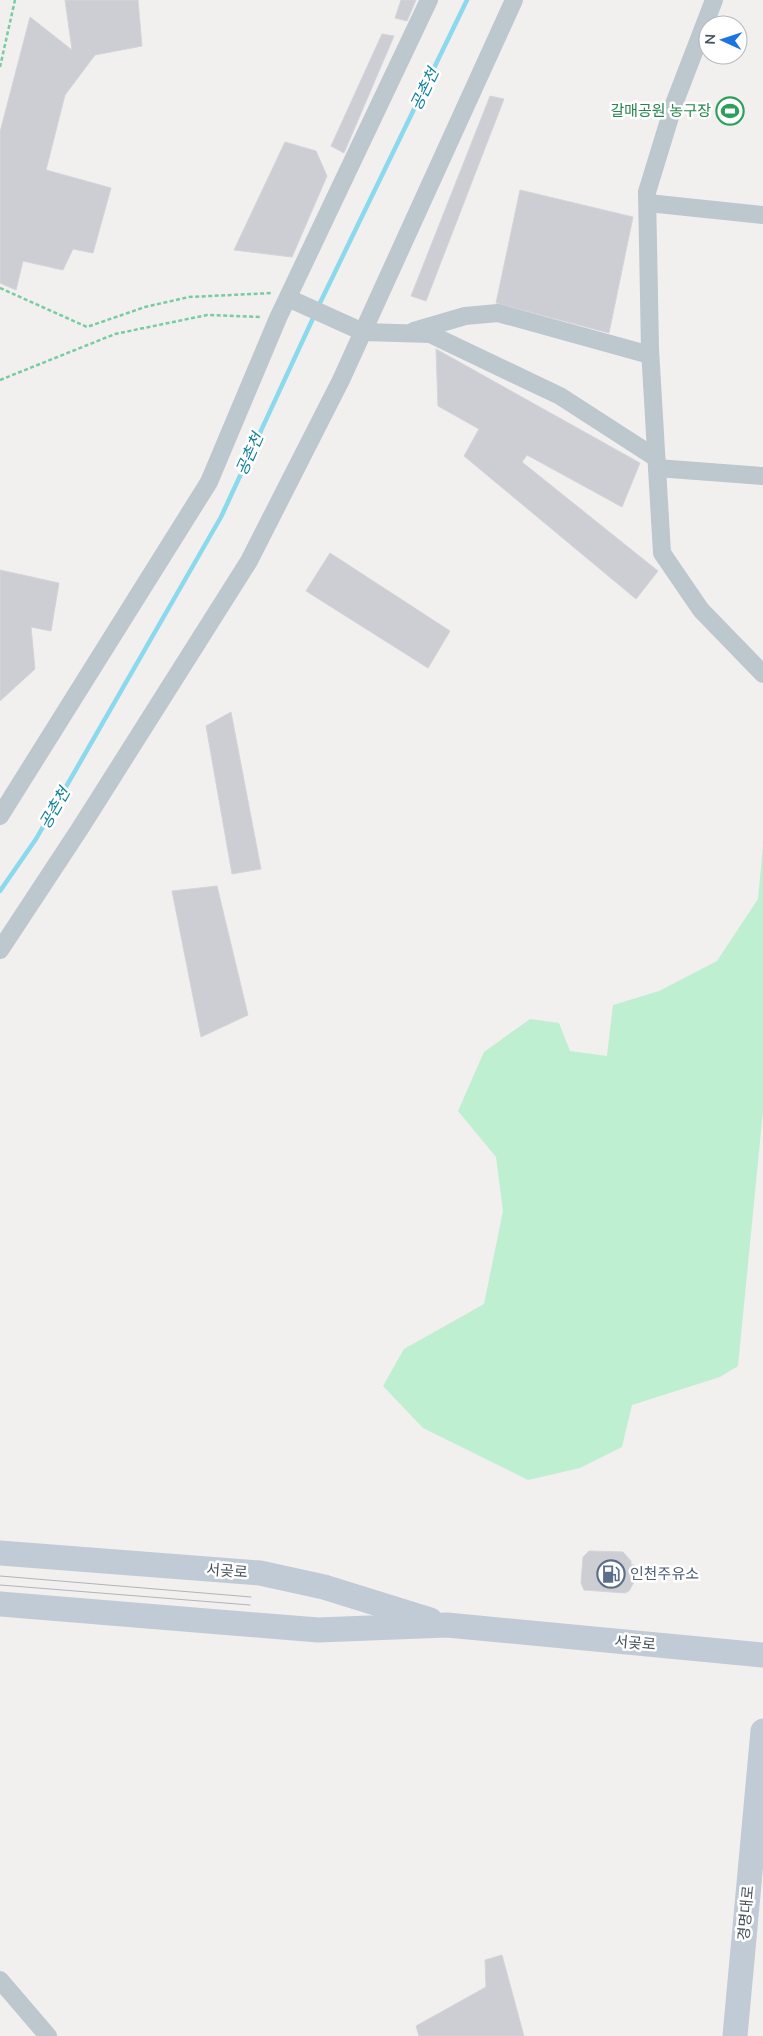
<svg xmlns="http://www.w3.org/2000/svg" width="763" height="2036" font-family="Mulish,'Noto Sans KR',sans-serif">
  <rect width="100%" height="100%" fill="#f2efef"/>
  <!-- green -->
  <polygon fill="#beefd0" points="763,845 763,1111 738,1366 720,1377 632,1405 622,1447 580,1468 528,1480 423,1428 383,1386 404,1349 484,1304 503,1211 496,1157 458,1111 484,1052 530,1019 559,1023 570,1051 607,1056 613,1005 659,991 717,961 758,899"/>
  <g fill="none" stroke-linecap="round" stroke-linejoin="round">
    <!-- stream -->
    <g stroke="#8bd9ec" stroke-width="4.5">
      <polyline points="318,307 467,0"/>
      <polyline points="0,891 36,839 221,517 315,314"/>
    </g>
  </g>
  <!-- building -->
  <g fill="#ccced4" stroke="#d3d5da">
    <polygon points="65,0 138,0 142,46 95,55 65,95 46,170 111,188 93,253 73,249 63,270 23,261 16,290 0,283 0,132 30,17 72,50"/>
    <polygon points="401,0 416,0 407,21 395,18"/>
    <polygon points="382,34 394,36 344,153 331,146"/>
    <polygon points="490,96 504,99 426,301 411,296"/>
    <polygon points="285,142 316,151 327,176 292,257 234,250"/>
    <polygon points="520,190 633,217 609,333 496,303"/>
    <polygon points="436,349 640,463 622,507 527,455 522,462 658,571 636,599 464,456 479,429 438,406"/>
    <polygon points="330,553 450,631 428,668 306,591"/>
    <polygon points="0,570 59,583 51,631 31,627 35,669 0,701"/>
    <polygon points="231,712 261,869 232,874 206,726"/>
    <polygon points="217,886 248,1015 201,1037 172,891"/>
    <polygon points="589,1551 623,1552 631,1561 631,1565 635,1565 634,1582 629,1591 625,1593 584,1590 581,1583 583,1557"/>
    <polygon points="502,1955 524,2036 419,2036 416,2026 486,1987 485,1960"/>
  </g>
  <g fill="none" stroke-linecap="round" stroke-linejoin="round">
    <!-- path -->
    <g stroke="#76cda0" stroke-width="2.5" stroke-dasharray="4 2.5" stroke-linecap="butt">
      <polyline points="0,67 15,0"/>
      <polyline points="0,288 87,327 145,307 189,297 273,293"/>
      <polyline points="0,380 115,334 207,315 262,317"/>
    </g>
    <!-- minor -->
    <g stroke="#bdc7ce" stroke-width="18">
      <polyline points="714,0 674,104 647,192 650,349 662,553 701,610 763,674"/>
      <polyline points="648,203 763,215"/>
      <polyline points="288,298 363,332 430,334 560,396 656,458"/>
      <polyline points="414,331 465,316 498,313 650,355"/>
      <polyline points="657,468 763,476"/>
      <polyline points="0,816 209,482 278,318 429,0"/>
      <polyline points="0,950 81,827 249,561 341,380 514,0"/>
      <polyline points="0,1980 48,2036"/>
    </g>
    <!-- secondary -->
    <g stroke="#c0cbd6" stroke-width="25">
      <polyline points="0,1553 260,1573 324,1587 430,1620"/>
      <polyline points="0,1604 318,1630 447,1625 763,1655"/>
      <polyline points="735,2036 763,1731"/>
    </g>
    <!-- tram -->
    <g stroke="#b1b4b9" stroke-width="1">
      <polyline points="0,1576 251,1597"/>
      <polyline points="0,1585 250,1605"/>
    </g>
  </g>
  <!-- icons -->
  <defs>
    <g id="stadium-ring" transform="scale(1.4375)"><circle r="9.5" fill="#fff" stroke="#2e9e5b" stroke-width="1.5"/><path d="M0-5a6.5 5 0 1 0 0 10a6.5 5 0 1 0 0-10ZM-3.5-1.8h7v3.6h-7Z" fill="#2e9e5b"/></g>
    <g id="fuel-ring" transform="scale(1.4375)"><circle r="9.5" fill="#fff" stroke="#5c6f8a" stroke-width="1.5"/><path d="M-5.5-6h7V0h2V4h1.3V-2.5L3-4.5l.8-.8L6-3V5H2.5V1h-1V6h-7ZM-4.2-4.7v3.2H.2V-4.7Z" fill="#5c6f8a"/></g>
  </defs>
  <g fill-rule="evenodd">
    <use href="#stadium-ring" x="730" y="111"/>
    <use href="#fuel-ring" x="611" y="1574"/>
  </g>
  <g text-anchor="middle" stroke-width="5" stroke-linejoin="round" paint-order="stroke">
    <!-- leisure labels -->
    <g font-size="15" fill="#27864d" stroke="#fff" text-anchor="end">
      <text x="711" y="116">갈매공원 농구장</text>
    </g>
    <!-- street labels -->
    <g font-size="15" fill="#47535c" stroke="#fff">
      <text transform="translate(227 1571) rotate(4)" y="5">서곶로</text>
      <text transform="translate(635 1643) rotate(5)" y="5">서곶로</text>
      <text transform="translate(746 1913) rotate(-85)" y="5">경명대로</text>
    </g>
    <!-- service labels -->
    <g font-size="15" fill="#4e5e75" stroke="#fff" text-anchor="start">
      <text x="630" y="1579">인천주유소</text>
    </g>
    <!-- water labels -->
    <g font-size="16" font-style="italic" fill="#0d809b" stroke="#fff">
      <text transform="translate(424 89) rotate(-64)" y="6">공촌천</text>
      <text transform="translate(249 454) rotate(-66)" y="6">공촌천</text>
      <text transform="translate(54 808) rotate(-60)" y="6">공촌천</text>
    </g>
  </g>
  <!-- north arrow -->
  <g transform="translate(723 40) rotate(273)"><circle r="24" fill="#ffffff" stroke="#b5babe"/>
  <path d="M0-4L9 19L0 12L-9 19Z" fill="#1a74e1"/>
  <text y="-8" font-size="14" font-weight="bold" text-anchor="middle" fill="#47535c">N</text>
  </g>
</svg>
